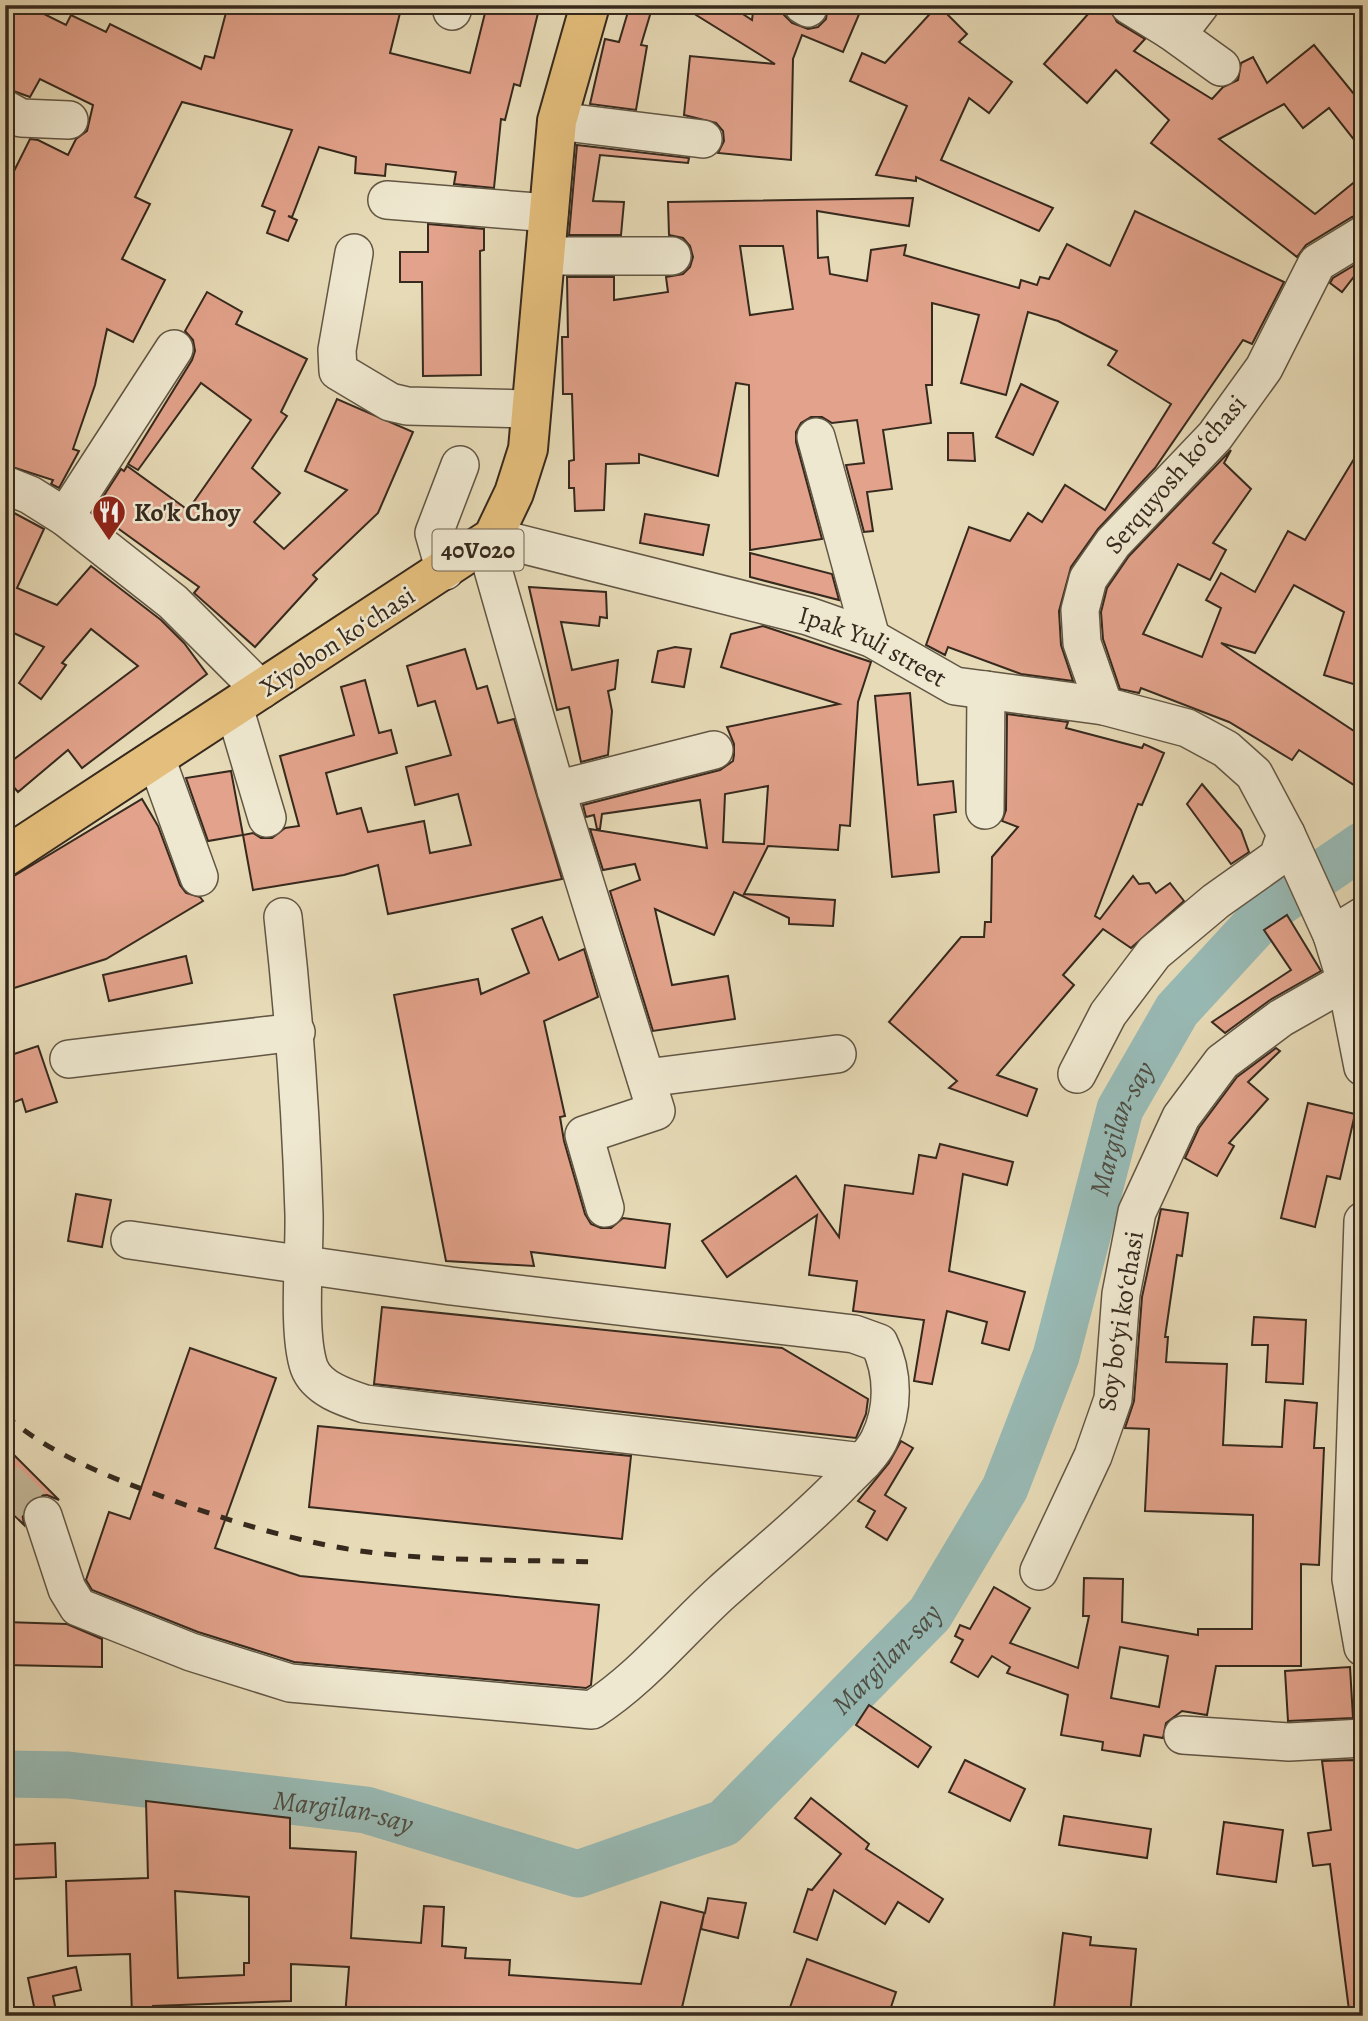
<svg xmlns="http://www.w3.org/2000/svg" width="1368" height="2021" font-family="Alegreya,serif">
  <rect width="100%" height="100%" fill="#e7dbb7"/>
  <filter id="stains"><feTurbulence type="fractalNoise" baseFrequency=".00286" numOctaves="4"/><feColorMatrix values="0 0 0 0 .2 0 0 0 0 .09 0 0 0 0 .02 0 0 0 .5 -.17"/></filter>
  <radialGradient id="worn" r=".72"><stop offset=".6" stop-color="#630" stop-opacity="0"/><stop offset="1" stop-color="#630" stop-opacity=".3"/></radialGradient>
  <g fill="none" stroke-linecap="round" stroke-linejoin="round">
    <!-- river -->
    <path stroke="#98bab5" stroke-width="47" id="s1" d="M5,1774L68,1775L366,1810L578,1874L724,1823L930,1614L1005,1488L1056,1356L1120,1109L1177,1010L1271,908L1363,845"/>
  </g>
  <!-- building -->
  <g fill="#e2a28b" stroke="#36291d" stroke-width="2" fill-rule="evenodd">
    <polygon points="5,5 26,5 66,25 71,15 106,32 110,24 201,69 205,56 214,58 228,5 402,5 390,53 470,73 487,5 540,5 520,86 514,84 505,120 501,119 494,188 454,184 456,172 386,164 385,176 355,173 356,157 319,147 292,217 288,216 297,220 288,241 267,233 275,211 262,206 292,130 182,102 135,197 150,204 122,259 165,280 133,342 107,329 95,385 73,449 79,451 59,488 51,484 53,480 6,465 11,450 5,449 5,189 30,139 38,140 68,155 76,139 87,131 93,105 40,79 30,97 5,88"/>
    <polygon points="630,5 653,5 641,45 647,46 636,110 590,104 605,39 619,42"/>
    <polygon points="680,5 729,5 752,20 754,5 782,5 784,15 792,23 808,29 818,27 826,19 828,5 863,5 843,52 802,35 793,59 791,160 718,153 724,141 723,131 716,123 684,115 690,56 775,64"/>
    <polygon points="938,5 967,34 959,42 1012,82 989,113 969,98 941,160 1053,208 1039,231 916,177 916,181 876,175 907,106 850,81 862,53 885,63"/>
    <polygon points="1096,5 1108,5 1117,22 1145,39 1134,51 1212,99 1223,87 1238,80 1241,63 1253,57 1267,83 1314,45 1363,105 1363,151 1329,108 1303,128 1284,104 1219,139 1315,214 1363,175 1363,214 1352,217 1306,245 1297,257 1151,143 1169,120 1116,70 1087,103 1044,64"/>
    <polygon points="577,145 689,158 688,163 600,155 593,201 624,202 621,235 569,235"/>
    <path d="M913,198L909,226L817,211L818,258L828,257L830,274L867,281L871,250L906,245L904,255L1019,288L1021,280L1037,285L1040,277L1049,279L1067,244L1110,266L1135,211L1284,282L1252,344L1243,340L1155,468L1098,529L1071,567L1059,611L1061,645L1073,681L1021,674L948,647L945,655L926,645L969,527L1010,541L1028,513L1042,522L1065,485L1105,510L1171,404L1108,365L1117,351L1058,321L1028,312L1006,395L961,383L979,315L932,303V385H926L931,423L883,430L892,489L867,492L873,531L864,532L846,465L864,463L857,420L832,423L822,417H811L801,423L796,432V442L822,539L750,550L749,385L736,383L718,476L639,454V463L606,464L604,510L575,511L574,488H569V461L574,460L572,394H563L562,337H568L567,277H614V300L668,292L666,277L683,274L690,267L693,257L690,246L683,238L669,235L668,202ZM740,246H783L793,309L750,315Z"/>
    <polygon points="428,224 484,229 484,250 480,251 481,375 423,376 422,282 400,282 400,252 428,252"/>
    <polygon points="1363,260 1363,265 1342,292 1330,283 1333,278"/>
    <polygon points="207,292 242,312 236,324 307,359 281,412 287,416 252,468 280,493 254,522 284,549 347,490 305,471 337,399 413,432 378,513 313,575 317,579 255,647 194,593 199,587 94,511 121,469 124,471 127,466 188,510 251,420 201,383 138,470 128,464 192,360 195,351 193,340 185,331"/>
    <polygon points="1021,384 1058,402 1033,455 996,437"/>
    <polygon points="948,433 973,433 975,461 948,460"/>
    <polygon points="1363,444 1363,687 1324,675 1344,612 1294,585 1255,653 1221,643 1363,737 1363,771 1354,785 1299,750 1292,760 1229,722 1141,688 1139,693 1120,689 1103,639 1101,612 1107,588 1129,556 1231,450 1224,463 1251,489 1213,543 1226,550 1210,580 1178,564 1143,634 1202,657 1221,608 1206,600 1221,573 1255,592 1288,531 1305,540"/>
    <polygon points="5,508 44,529 17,588 57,605 91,566 161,620 184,643 207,674 82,768 68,750 18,792 5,777 5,766 138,666 91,629 62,663 66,665 41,699 19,683 44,647 5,629"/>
    <polygon points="645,514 709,525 703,555 640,543"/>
    <polygon points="750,553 832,574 839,600 750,577"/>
    <polygon points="529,587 606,592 607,618 600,617 599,626 561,622 572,670 618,660 615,689 608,691 612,711 608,755 581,762 569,707 557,710"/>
    <path d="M763,626L871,662L858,702L850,826L840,825L838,850L768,846L744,894L835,900L833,926L789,924V918L734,892L714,935L655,909L672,985L728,976L735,1019L653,1031L610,891L640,880L635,864L603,870L590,829L707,848L700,800L602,814L600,829H597L594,815L586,817L583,805L720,770L733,761L734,755V744L727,727L839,704L721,667L731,634ZM768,786L764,844L723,842L725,794Z"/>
    <polygon points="675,647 691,649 684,687 652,682 658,651"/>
    <polygon points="465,649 477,689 487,686 498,723 514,719 562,879 388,914 378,865 344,875 253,890 243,835 253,833 261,838 272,838 285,828 299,826 280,756 354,735 341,687 365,680 379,733 391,730 397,753 326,773 337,814 361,808 368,832 424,821 430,853 471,845 458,794 415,805 406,767 451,755 435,701 418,706 407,666"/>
    <polygon points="910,693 918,785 953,781 956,812 934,815 939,872 892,877 875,696"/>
    <polygon points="1007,714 1068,722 1066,728 1142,748 1144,744 1164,753 1142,805 1138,804 1095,916 1100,919 1133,876 1139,884 1149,883 1156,893 1170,883 1184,901 1131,948 1103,929 1063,975 1074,985 997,1075 1037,1089 1027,1116 949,1088 957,1081 889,1022 961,937 984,937 985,922 991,922 992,857 1018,827 1002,821 1006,810"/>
    <polygon points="231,771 243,835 208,841 186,778"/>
    <polygon points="1202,784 1241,830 1249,852 1231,864 1187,804"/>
    <polygon points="142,799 158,826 180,885 186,893 200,897 203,901 106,959 11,989 5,968 5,892 14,876"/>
    <polygon points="1287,915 1321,971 1270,1000 1225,1033 1212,1022 1291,970 1264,930"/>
    <polygon points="542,917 559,960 584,949 598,997 544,1021 565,1116 560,1117 564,1141 585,1214 591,1224 601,1228 611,1228 623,1218 670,1224 665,1268 531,1252 534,1266 446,1261 394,995 478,979 481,994 529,973 512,929"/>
    <polygon points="186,956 192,983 109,1001 103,975"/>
    <polygon points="38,1046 57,1102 26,1112 22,1099 12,1103 5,1084 5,1057"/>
    <polygon points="1276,1048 1280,1051 1248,1082 1268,1099 1229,1143 1234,1146 1217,1176 1185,1158 1199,1128 1237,1077"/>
    <polygon points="1308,1103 1355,1114 1340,1179 1327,1176 1315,1227 1281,1218"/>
    <polygon points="940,1144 1013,1162 1007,1185 963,1174 949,1271 1025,1292 1009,1350 982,1343 987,1322 947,1311 932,1384 914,1381 924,1320 853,1311 857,1281 809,1275 817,1215 727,1277 702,1241 796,1176 839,1237 845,1185 913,1194 919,1155 936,1158"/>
    <polygon points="76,1194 111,1200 102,1247 68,1241"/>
    <path d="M1161,1209L1188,1213L1182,1256L1177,1255L1165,1337H1168L1166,1362L1227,1364L1223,1445L1282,1447L1285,1400L1317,1403L1314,1448H1324L1319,1565L1301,1564V1666H1216L1207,1715L1182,1711L1166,1723L1163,1738L1144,1735L1140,1756L1102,1750L1103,1742L1061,1735L1068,1695L1007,1673L1010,1667L992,1656L978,1677L951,1662L963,1640L955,1636L960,1625L970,1629L994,1587L1030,1608L1010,1643L1078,1668L1089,1616H1083L1084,1578L1123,1579L1122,1622L1198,1635V1629H1252L1253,1515L1145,1511L1149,1429L1125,1428L1134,1401L1142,1297ZM1120,1647L1168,1656L1159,1707L1111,1698Z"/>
    <polygon points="382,1307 782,1348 868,1399 866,1414 856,1438 374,1384"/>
    <polygon points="1254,1317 1306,1320 1303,1384 1266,1382 1268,1345 1252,1345"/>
    <polygon points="190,1348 276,1378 215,1548 300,1576 599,1605 591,1685 586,1688 294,1662 198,1632 92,1590 86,1580 109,1512 130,1519"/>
    <polygon points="318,1426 631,1456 622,1539 309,1507"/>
    <polygon points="901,1441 913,1448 885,1495 906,1508 887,1540 866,1527 875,1511 858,1501 889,1463"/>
    <polygon points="5,1446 59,1500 47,1495 37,1496 28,1502 22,1512 24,1525 5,1506"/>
    <polygon points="5,1622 67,1624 102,1639 102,1667 5,1665"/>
    <polygon points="1350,1667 1353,1718 1288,1721 1285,1671"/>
    <polygon points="869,1705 931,1747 918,1767 856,1725"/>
    <polygon points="965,1760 1025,1789 1010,1821 949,1792"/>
    <polygon points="1354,1760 1363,1828 1363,2009 1349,2010 1330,1864 1313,1866 1308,1833 1331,1830 1322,1761"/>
    <polygon points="811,1798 869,1844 866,1849 943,1899 929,1922 898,1902 885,1924 834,1890 817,1940 794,1932 808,1889 812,1890 841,1854 795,1818"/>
    <path d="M146,1801L290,1818V1848L356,1852L351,1938L421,1943L424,1906L444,1907L442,1946L466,1948L465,1958L510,1960L509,1975L641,1984L661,1902L705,1913L708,1898L746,1903L738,1938L701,1929L704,1914L680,2016H345L349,1967L291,1964V2001L153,2006V2016H132L130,1954L68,1956L66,1881L148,1878ZM175,1891L249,1897V1963H244V1975L178,1978Z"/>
    <polygon points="1064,1816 1151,1829 1147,1858 1059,1845"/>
    <polygon points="1224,1822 1283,1830 1276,1882 1217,1874"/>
    <polygon points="55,1843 56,1877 13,1879 11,1845"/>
    <polygon points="1063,1933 1091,1937 1090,1945 1136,1949 1130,2016 1053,2016"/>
    <polygon points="807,1959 896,1992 888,2016 787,2016"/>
    <polygon points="76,1967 81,1990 53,1996 57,2016 36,2016 28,1978"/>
  </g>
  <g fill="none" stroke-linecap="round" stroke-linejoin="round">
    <!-- minor-tunnel -->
    <polyline stroke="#c4b798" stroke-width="37" stroke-dasharray="37 18" stroke-linecap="butt" points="5,1480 43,1516"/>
    <!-- minor casing -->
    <g stroke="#625644" stroke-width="40">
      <g id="minor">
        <polyline points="803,5 808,8"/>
        <polyline points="1129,5 1171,31 1183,27 1200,5"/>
        <polyline points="452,11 454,5"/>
        <polyline points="1171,31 1221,67"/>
        <polyline points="5,109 21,118 69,120"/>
        <polyline points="557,121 703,139"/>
        <polyline points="387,200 549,213"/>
        <polyline points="354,253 337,350 338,371 390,402 407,406 531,409"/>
        <polyline points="545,256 672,256"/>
        <polyline points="816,437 871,638"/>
        <polyline points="5,485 30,495 65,517 173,602 261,690"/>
        <polyline points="65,517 174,349"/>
        <path id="s2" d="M493,537L808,616L871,638L955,686L1104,706L1187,728L1226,749L1254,774L1286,834L1332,935L1346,981L1363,1067"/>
        <polyline points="486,545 556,790 656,1111 584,1135 605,1208"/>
        <polyline points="445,571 434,533 460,465"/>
        <polyline points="1104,706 1082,643 1080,610 1088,579 1113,543 1215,436 1264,368 1317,263 1363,235"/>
        <polyline points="234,707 267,818"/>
        <polyline points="156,758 199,877"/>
        <polyline points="556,790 714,750"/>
        <polyline points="985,810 986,690"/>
        <path d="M283,917C294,1016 301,1114 304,1214C305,1255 297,1331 309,1367C317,1389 346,1398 365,1404L863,1462"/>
        <polyline points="1332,935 1363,916"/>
        <polyline points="69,1059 296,1032"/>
        <polyline points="1077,1074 1108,1014 1154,953 1216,901 1278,857 1286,834"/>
        <polyline points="646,1078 837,1054"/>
        <polyline points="1363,1221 1351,1579 1363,1647"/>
        <path d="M43,1516L67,1589L78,1607L191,1652L290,1683L592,1710C641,1679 679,1631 722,1592C763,1555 806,1521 844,1481C856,1469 871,1456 879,1440C894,1410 894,1373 879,1343L854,1334L451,1286L130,1240"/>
        <polyline points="1039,1571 1093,1456 1113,1399 1121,1294 1137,1212 1181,1117 1222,1062 1281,1018 1346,981"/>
        <polyline points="1183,1735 1289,1742 1363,1738"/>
      </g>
    </g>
    <!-- major casing -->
    <g stroke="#36291d" stroke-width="42">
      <polyline id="major" points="5,857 493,537 514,493 528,449 557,121 590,5"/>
    </g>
    <!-- minor -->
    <use href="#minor" stroke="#efe8d0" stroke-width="37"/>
    <!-- major -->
    <use href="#major" stroke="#e4be7c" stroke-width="38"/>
    <!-- rail -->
    <path stroke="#36291d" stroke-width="5" stroke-dasharray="12 12" stroke-linecap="butt" d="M5,1415C46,1451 99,1473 150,1492C203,1512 257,1530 312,1542C403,1563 501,1559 593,1562"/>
  </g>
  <!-- icons -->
  <defs>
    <g id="restaurant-pin" transform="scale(1.75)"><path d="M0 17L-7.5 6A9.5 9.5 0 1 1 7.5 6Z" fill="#8f2418" stroke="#efe8d0"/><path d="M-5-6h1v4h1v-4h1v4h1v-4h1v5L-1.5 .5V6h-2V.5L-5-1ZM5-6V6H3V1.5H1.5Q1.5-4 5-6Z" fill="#fff"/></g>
  </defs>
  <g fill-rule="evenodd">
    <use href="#restaurant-pin" x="109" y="512"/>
  </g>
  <g text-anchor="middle" stroke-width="5" stroke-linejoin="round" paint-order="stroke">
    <!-- shield labels -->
    <rect fill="#efe8d0" stroke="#6e6253" stroke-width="2" x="432.5" y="529.5" width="91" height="41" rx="5"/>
    <g font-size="24" font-weight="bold" fill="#36291d">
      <text x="478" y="558">40V020</text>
    </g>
    <!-- street labels -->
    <g font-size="26" fill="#36291d" stroke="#efe8d0">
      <text transform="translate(1175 474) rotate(-49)" y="9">Serquyosh koʻchasi</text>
      <text transform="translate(337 641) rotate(-33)" y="9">Xiyobon koʻchasi</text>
      <text dy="9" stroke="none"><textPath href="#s2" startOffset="396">Ipak Yuli street</textPath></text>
      <text transform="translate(1120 1321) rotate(-81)" y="9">Soy boʻyi koʻchasi</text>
    </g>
    <!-- poi labels -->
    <g font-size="26" font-weight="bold" fill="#36291d" stroke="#efe8d0" text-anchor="start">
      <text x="134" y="521">Ko'k Choy</text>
    </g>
    <!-- water labels -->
    <g font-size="28" font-style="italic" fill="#4e4d43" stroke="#efe8d0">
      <text dy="10" stroke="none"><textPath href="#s1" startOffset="1558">Margilan-say</textPath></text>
      <text dy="10" stroke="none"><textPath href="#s1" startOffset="970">Margilan-say</textPath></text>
      <text dy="10" stroke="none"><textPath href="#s1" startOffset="341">Margilan-say</textPath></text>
    </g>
  </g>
  <!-- margin -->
  <rect width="1368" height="2021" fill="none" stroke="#e7dbb7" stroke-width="28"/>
  <rect x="7" y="7" width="1354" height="2007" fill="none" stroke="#36291d" stroke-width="3.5"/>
  <rect x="14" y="14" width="1340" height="1993" fill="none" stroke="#36291d" stroke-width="2"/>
  <rect width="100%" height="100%" filter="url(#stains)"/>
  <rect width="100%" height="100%" fill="url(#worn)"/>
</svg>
